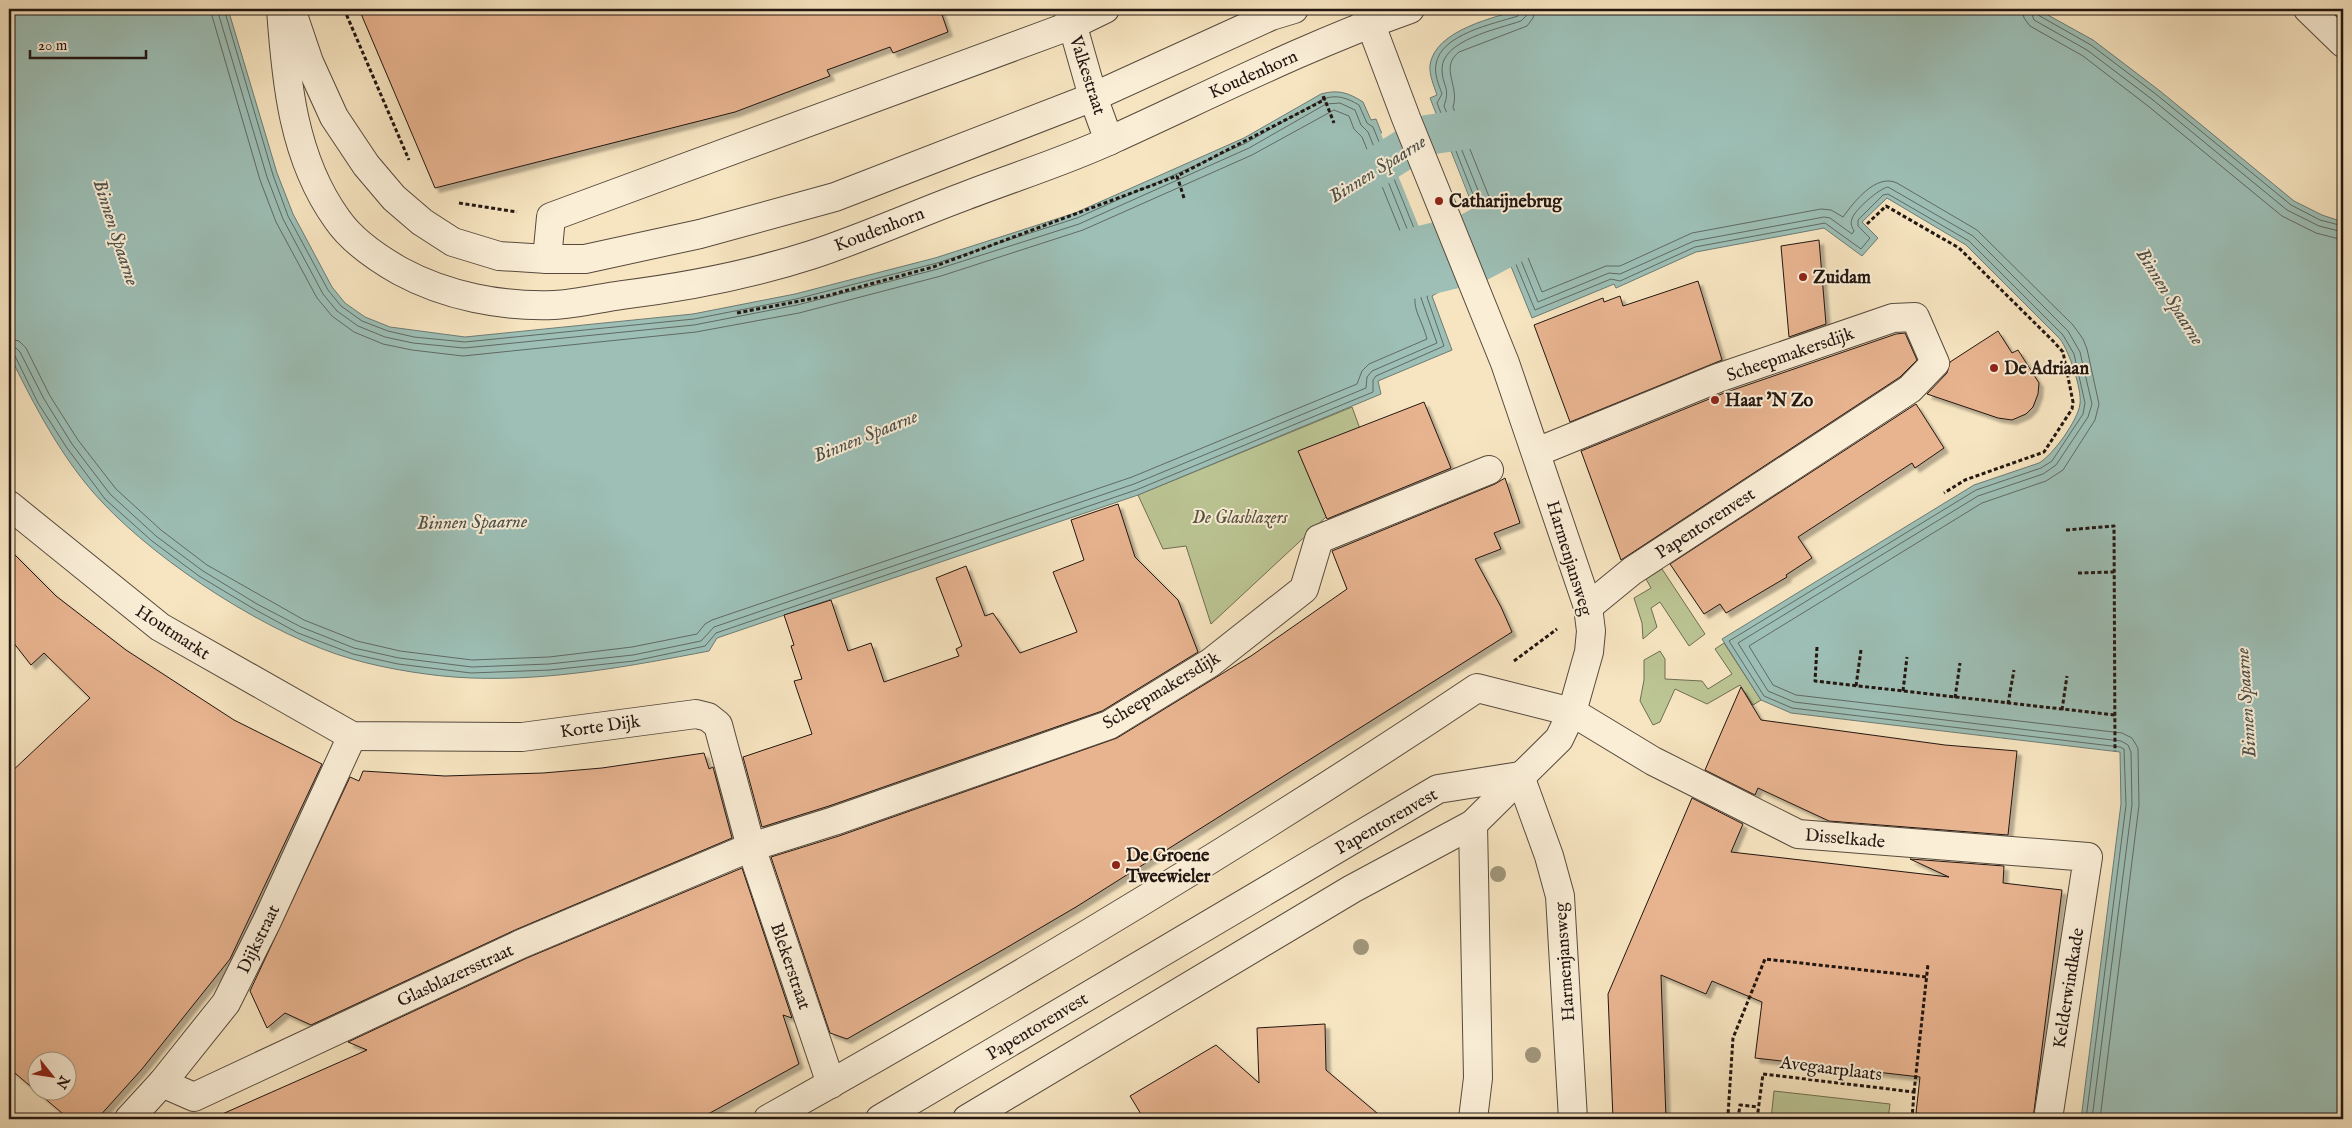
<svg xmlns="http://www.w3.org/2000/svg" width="2352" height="1128" font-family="'IM FELL English',serif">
  <defs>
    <filter id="shadow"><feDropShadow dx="4.5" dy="4.5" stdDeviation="1" flood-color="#0004"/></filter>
  </defs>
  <rect width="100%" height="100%" fill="#f7e5c1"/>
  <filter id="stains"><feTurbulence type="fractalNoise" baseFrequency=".004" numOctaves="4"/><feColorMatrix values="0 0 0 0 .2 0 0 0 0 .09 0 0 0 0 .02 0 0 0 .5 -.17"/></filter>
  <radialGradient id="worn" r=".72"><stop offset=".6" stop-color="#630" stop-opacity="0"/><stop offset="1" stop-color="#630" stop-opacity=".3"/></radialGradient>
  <!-- green -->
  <g fill="#bcc594" stroke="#6f6e52">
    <polygon points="1352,407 1384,494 1326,517 1211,624 1186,546 1163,549 1138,495"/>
    <polygon points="1662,569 1705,634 1689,646 1660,602 1651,608 1657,627 1643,639 1642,623 1634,598 1651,588 1646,579"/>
    <polygon points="1724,643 1761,700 1753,705 1740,685 1707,704 1675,689 1660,722 1653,725 1640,701 1644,680 1644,660 1660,651 1665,659 1665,679 1702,681 1708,689 1732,674 1715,649"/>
    <polygon points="1774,1091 1890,1104 1888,1119 1771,1119"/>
  </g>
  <!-- water -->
  <g fill="#9dbfb6" stroke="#6c7b74">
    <path d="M9,9H228L277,173L293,214L332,287L345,303L365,317L390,327L465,337L693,314L795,294L935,258L1075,213L1244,138L1321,94C1338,89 1349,93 1363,102L1371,120L1376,119L1444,289L1432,296L1452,350L1378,381L1381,394L1138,495L717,638L709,651C631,666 551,681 472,678C436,677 386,669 352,659C271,636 160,564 102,502C63,461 34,405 9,354Z"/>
    <path d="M1523,9H2037L2093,40L2160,91L2294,201L2322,215L2343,222V1119H2081L2121,804L2120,752L1791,713L1761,700L1722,639L1974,485L2039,463C2053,455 2078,420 2080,404C2082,389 2069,351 2060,339L1966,245L1887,198L1862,222L1878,238L1862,256L1824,228L1696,252L1616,288L1614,284L1532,318L1510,264L1497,268L1430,98L1437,95C1434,86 1429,75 1430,65C1435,30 1495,17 1523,9Z"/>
  </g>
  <!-- pier -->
  <g fill="#f7e5c1">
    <polygon points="1432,113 1435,113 1497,268 1495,270"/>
    <polygon points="1383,132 1446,288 1446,289 1444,289 1381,134"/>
  </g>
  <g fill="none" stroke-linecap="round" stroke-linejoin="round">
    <!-- shore -->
    <g stroke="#606a64" stroke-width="1">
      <path d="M1521,9L1518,16C1493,24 1441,34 1436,64C1434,75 1439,85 1442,94L1437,103L1499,260L1510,259L1515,262L1535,310L1611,279L1620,281L1695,247L1825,223L1861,249L1870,238L1858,226V220L1883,195L1888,194L1969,241L2063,335L2074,354L2085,403L2083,414L2052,461L2041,468L1976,490L1729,641L1764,696L1792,708L2120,747L2124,749L2126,805L2086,1119"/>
      <path d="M1528,9L1526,16L1521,21C1498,29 1442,40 1442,69C1442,86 1451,87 1444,106L1503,252L1514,253L1520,258L1538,302L1609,273L1620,274L1694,241L1824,217L1830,218L1852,234L1854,231C1852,227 1850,224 1852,219C1854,210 1880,188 1888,187L1973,236L2068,331L2080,352L2092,404L2088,417L2056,465L2043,474L1978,496L1738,643L1768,691L1794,702L2121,741L2128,745L2131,752L2132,805L2092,1119"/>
      <path d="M1535,9L1533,18L1527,26L1459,52C1439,68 1460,85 1453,107L1508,244L1520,248L1526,253L1542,292L1606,266H1620L1692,233L1821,209L1831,210L1843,217C1854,202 1876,173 1897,183L1977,230L2073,325L2083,339L2087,349L2099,404L2095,420L2063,470L2046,481L1982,503L1749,646L1773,685L1796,695L2122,733L2132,738L2138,748L2139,805L2100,1119"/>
      <polyline points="2022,9 2024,18 2030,26 2083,56 2148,106 2282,216 2316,233 2343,240"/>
      <polyline points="2030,9 2034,20 2087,50 2153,100 2287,210 2319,226 2343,232"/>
      <polyline points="2036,9 2038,15 2091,45 2157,95 2291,205 2320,220 2343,226"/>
      <path d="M9,339L19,341L26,348L50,396L78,440L116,489L161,530L207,565L304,620L357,641L400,651L472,660L549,657L632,647L697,634L705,624L712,620L1132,477L1357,384L1362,371L1369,364L1427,339C1420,313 1408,307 1420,280L1362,137L1354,129L1349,116L1334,110L1252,155L1083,230L941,276L799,313L696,332L463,356L412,350L383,344L354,332L332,316L317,298L276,222L260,180L210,9"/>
      <polyline points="9,347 16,348 20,352 44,399 72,444 110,494 156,536 203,571 257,604 301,627 354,648 399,658 472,667 549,664 633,655 701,641 714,627 1134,484 1366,388 1367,377 1372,371 1437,343 1421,298 1422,291 1429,283 1368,132 1361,125 1355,110 1340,103 1326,104 1249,148 1079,224 938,269 797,305 694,325 464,348 413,343 385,337 358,326 337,311 323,294 283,219 267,177 217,9"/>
      <path d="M9,353L15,356L38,403L67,448L105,499L152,541L199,576L254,609L298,633L353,654L398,664L471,673L550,670L634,661L705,646L716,633L1136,490L1373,392V380L1376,376L1444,346L1427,297L1429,293L1437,285L1373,127L1367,123L1359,105C1347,98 1337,94 1323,99L1246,143L1077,218L937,263L796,299L694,319L465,342L414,337L388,331L362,321L341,306L328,290L288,216L273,175L224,9"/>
    </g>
    <!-- canal -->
    <polyline stroke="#9dbfb6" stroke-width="40" points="1345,187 1427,135 1496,125"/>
    <!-- river -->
    <polyline stroke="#9dbfb6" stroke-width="70" points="1336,282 1471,249 1572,195"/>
  </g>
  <!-- building -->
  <g fill="#e8b490" stroke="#221611" fill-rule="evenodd" filter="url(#shadow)">
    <polygon points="359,9 940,9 948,32 893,53 890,47 827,70 830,76 735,112 435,188"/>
    <polygon points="1819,240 1826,324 1789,337 1781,246"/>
    <polygon points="1698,281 1722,360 1570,422 1534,325 1603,298 1604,302 1620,296 1623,306"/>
    <polygon points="1998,331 2012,353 2018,350 2039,383 2038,394 2033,407 2026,414 2012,420 1998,418 1927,394 1947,373 1950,362"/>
    <polygon points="1905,333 1917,360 1900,377 1621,560 1581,451 1724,393 1896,334"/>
    <polygon points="1424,402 1451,468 1327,519 1298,451"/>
    <polygon points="1916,404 1944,448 1915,468 1912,463 1798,537 1812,558 1786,575 1787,577 1726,613 1720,604 1704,614 1670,564"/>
    <polygon points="1505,478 1520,523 1494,533 1501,549 1475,559 1501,607 1512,632 1076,907 1006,948 847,1039 830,1033 771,857 839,836 1117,738 1251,656 1347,589 1332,551 1495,484"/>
    <polygon points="1118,504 1135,557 1178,600 1198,652 1102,711 829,806 762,827 743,757 812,734 794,681 802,679 791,646 794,645 784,615 831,600 848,651 871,643 884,682 959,656 956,649 962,646 936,578 966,566 985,616 993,613 1020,653 1077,632 1053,572 1084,560 1071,520"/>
    <path d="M9,549L56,596L126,650L234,720L322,764L230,959L142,1069L97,1119H69L9,1068V774L90,698L44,653L31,665L9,637ZM38,1060H68V1090H38Z"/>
    <polygon points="1741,687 1761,720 1945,745 2017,751 2008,835 1829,821 1758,788 1755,795 1705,770"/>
    <polygon points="704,753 709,769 713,767 732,838 515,930 311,1025 285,1013 267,1028 250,991 350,777 359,781 363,771 445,776 543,773 602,768"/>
    <polygon points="1692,798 1743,824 1731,852 1949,877 1910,859 2004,866 2003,883 2062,890 2033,1119 1977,1119 1916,1113 1920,1077 1755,1058 1762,1002 1712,981 1706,994 1661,975 1666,1119 1613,1119 1608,994"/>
    <polygon points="742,868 792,1018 783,1015 799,1064 699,1119 211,1119 367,1050 348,1042 527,958"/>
    <polygon points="1325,1024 1326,1070 1384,1119 1144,1119 1130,1096 1216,1045 1259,1083 1257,1028"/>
  </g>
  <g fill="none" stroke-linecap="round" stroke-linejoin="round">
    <!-- minor casing -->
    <g stroke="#574a3d" stroke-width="30">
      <g id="minor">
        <path d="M281,9C286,81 293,158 337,219C352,241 377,258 400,271C446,296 502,307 554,305C576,304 600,298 622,295C686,287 749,275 811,255C863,238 914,215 965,196C1014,177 1066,161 1113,139C1212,94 1308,45 1410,9"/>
        <polyline points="291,9 309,62 334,117 366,165 394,198 422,222 453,242 499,256 547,259 585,259 700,234 835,197 1093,97 1271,16 1294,9"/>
        <polyline points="1068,9 1093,97 1109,141"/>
        <polyline points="2308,9 2343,43"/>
        <polyline points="547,259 551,217 1072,25 1105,9"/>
        <polyline points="1537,452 1718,378 1893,318 1915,317 1935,363 1910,389 1632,571 1588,607"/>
        <polyline points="9,505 160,627 352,736 522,737 696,714 708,717 718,725 751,847 831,1084"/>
        <polyline points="1520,776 1549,856 1560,896 1573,1119"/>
        <polyline points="1473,824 1478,1078 1473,1119"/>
        <polyline points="162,1083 194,1097 521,944 751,847 834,821 1109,725 1210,663 1304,589 1319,539 1489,470"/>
        <polyline points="129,1119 162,1083 226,1003 267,921 352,736"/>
        <path d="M768,1119C1009,984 1247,842 1477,688L1572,712L1653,761L1798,834L2088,857L2048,1119"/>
        <polyline points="880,1119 1438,789 1520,776"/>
        <polyline points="967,1119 1352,889 1473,824 1559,739 1572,712 1589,652 1591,631 1588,607 1505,363 1406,118 1365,9"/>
      </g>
    </g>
    <!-- path -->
    <g stroke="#221611" stroke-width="3" stroke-dasharray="4 2.5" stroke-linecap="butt">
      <polyline points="344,9 409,160"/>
      <polyline points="1184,198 1177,176 1324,100 1323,95 1334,123"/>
      <polyline points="459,203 517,212"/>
      <polyline points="1867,224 1886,206 1959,248 2054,342 2063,352 2073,402 2072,409 2044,452 1965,480 1944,493"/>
      <polyline points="737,313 826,296 933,267 1177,176"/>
      <polyline points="2066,530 2114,526 2115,751"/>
      <polyline points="2078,573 2114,572"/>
      <polyline points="1817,647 1815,681 2115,715"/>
      <polyline points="1514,661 1557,629"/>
      <polyline points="1856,686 1861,650"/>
      <polyline points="1903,691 1907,657"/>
      <polyline points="1955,698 1960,663"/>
      <polyline points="2008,704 2014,670"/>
      <polyline points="2062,710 2067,676"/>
      <polyline points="1914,1092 1928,964"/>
      <polyline points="1739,1116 1728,1115 1733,1038 1765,959 1927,977"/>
      <polyline points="1738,1119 1740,1105 1758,1107"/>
      <polyline points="1757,1119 1763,1074 1914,1092 1912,1119"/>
    </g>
    <!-- minor -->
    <use href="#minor" stroke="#faeed7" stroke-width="28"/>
  </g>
  <!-- trees -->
  <g fill="#a0957a">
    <circle cx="1498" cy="874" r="8"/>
    <circle cx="1361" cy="947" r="8"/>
    <circle cx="1533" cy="1055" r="8"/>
  </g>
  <!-- markers -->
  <g fill="#8f2418" stroke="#faeed7" stroke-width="2">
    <circle cx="1439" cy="201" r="5"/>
    <circle cx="1803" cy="277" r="5"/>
    <circle cx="1994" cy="368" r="5"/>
    <circle cx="1715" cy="400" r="5"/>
    <circle cx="1116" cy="865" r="5"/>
  </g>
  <g text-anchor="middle" stroke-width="4" stroke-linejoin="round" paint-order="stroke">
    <!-- street labels -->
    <g font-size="18" fill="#221611" stroke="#faeed7">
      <text transform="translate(1253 74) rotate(-24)" y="6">Koudenhorn</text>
      <text transform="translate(1088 75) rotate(72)" y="6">Valkestraat</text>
      <text transform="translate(879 229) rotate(-21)" y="6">Koudenhorn</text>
      <text transform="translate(1790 354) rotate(-19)" y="6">Scheepmakersdijk</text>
      <text transform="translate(1705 523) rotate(-33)" y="6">Papentorenvest</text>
      <text transform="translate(1570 558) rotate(73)" y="6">Harmenjansweg</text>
      <text transform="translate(173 632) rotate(33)" y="6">Houtmarkt</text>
      <text transform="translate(1161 690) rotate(-31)" y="6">Scheepmakersdijk</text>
      <text transform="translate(600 726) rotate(-8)" y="6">Korte Dijk</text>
      <text transform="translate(1386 821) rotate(-30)" y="6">Papentorenvest</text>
      <text transform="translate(1845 838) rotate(5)" y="6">Disselkade</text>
      <text transform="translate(258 939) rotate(-64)" y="6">Dijkstraat</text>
      <text transform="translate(1564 962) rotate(-94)" y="6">Harmenjansweg</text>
      <text transform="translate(791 966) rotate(71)" y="6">Blekerstraat</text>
      <text transform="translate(455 975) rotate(-25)" y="6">Glasblazersstraat</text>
      <text transform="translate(2068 988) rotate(-81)" y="6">Kelderwindkade</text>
      <text transform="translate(1037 1026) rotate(-31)" y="6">Papentorenvest</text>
      <text transform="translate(1831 1068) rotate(7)" y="6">Avegaarplaats</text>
    </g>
    <!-- poi labels -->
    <g font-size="18" font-weight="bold" fill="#221611" stroke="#faeed7" text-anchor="start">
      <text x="1449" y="207">Catharijnebrug</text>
      <text x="1813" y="283">Zuidam</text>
      <text x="2004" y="374">De Adriaan</text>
      <text x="1725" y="406">Haar 'N Zo</text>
      <text x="1126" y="861">De Groene<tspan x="1126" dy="21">Tweewieler</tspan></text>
    </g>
    <!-- park labels -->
    <g font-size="18" font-style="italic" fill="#58533f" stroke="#faeed7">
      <text x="1240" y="523">De Glasblazers</text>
    </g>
    <!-- water labels -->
    <g font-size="19" font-style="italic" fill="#4d514b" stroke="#faeed7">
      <text transform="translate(1377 168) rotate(-32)" y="7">Binnen Spaarne</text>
      <text transform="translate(117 232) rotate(72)" y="7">Binnen Spaarne</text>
      <text transform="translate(2171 296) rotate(58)" y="7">Binnen Spaarne</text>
      <text transform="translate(865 435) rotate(-22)" y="7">Binnen Spaarne</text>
      <text transform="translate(472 521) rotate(-1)" y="7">Binnen Spaarne</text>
      <text transform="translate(2245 703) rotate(-94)" y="7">Binnen Spaarne</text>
    </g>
  </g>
  <!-- margin -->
  <rect width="2352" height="1128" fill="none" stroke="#f7e5c1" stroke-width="30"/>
  <rect x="10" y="10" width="2332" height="1108" fill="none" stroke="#221611" stroke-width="2.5"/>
  <rect x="15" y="15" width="2322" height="1098" fill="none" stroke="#221611"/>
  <!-- north arrow -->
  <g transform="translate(52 1076) rotate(120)"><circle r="24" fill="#faeed7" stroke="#a49888"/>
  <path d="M0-4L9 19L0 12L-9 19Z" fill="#8f2418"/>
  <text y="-8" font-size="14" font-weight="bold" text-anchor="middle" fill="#221611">N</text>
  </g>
  <!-- scale -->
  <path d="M30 50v8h116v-8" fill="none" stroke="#221611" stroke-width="2.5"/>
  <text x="38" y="50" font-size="15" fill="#221611" stroke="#faeed7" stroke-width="4" paint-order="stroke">20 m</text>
  <rect width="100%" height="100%" filter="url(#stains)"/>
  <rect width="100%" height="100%" fill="url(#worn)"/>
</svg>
